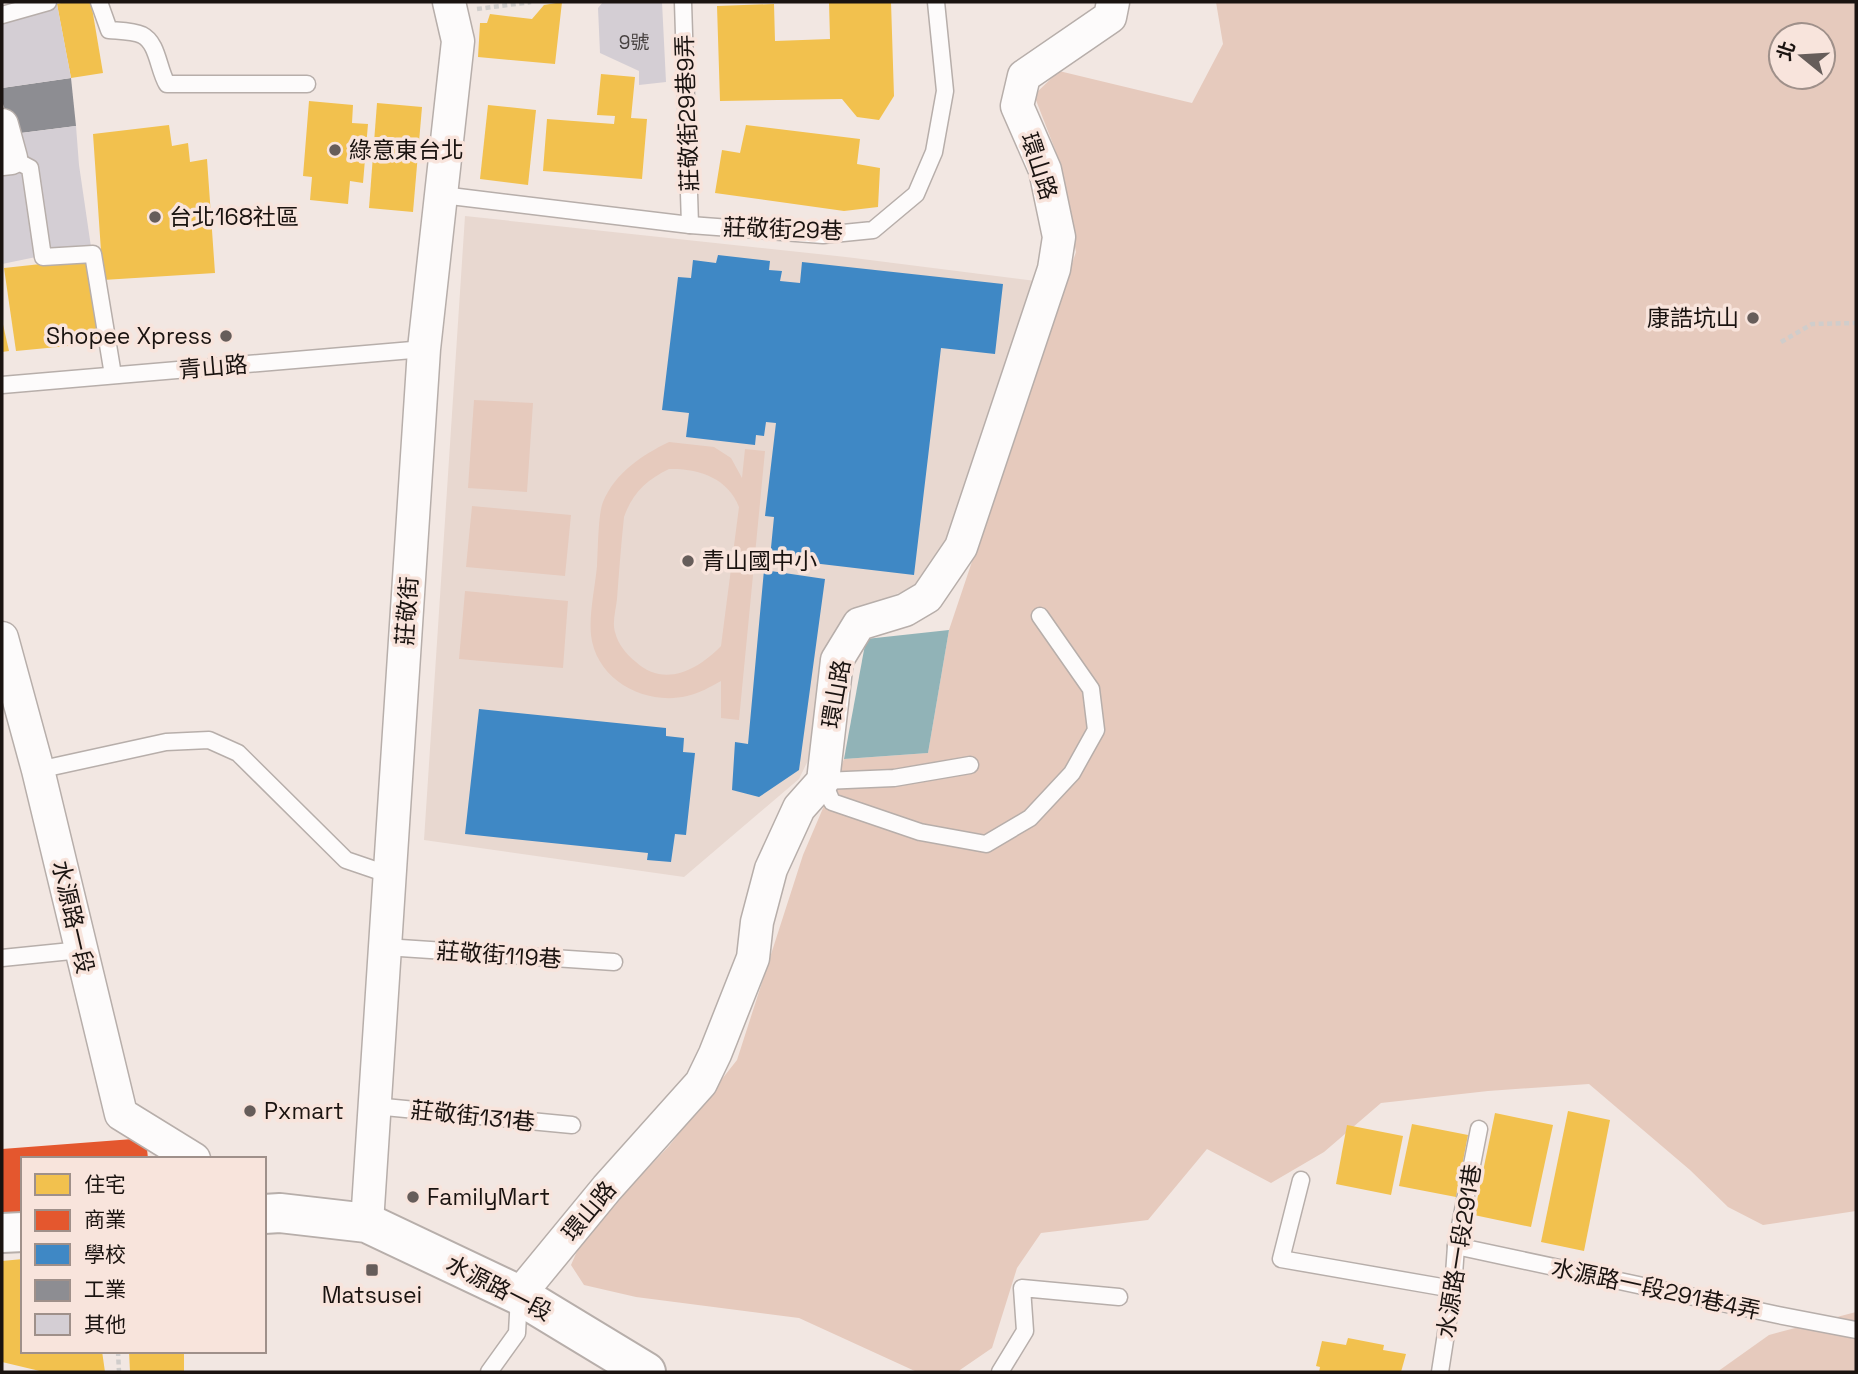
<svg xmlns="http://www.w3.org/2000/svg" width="1858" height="1374" font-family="'Space Grotesk','Noto Sans TC',sans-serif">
  <rect width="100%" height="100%" fill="#f2e7e2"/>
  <!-- education -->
  <polygon fill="#e8d8d0" points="465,216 846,257 1036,281 948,540 919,582 907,590 855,610 839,624 822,654 815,746 799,779 684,877 424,840"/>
  <!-- green -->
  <g fill="#e6cabd" fill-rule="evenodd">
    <path d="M1216,2H1856V1211L1763,1225L1728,1207L1690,1170L1589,1084L1488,1091L1381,1103L1324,1152L1271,1183L1207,1149L1148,1220L1041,1233L1017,1268L992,1348L957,1372H917L799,1318L636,1297L584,1285L571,1265L584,1235L669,1146L737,1060L803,855L844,759L928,753L949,630L1076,252L1056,152L1034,95L1059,71L1192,103L1223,44ZM1781,35H1823V77H1781Z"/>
    <polygon points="474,400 533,403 527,492 468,488"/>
    <path d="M669,442L714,447L731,458L742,478L745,449L765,451L739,720L721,718V681C710,687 700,693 687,696C645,706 596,680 591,635C589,613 595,588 597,566C598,551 598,514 603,502C615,473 642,455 669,442ZM669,469C698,468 728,478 739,507L721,646C698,670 664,688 636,662C626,654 618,644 615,632C612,622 616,609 617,599C619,572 621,545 624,517C632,494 646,480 669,469Z"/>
    <polygon points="472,506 571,515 565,576 466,567"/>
    <polygon points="465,591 568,601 563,668 459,659"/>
    <polygon points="1856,1312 1856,1372 1717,1372 1769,1335"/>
  </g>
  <!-- water -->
  <polygon fill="#91b3b7" points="949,630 928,753 844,759 866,639"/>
  <!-- homes -->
  <g fill="#f2c14e">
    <polygon points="65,2 91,2 103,73 71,78 57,4"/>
    <polygon points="562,2 555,64 478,57 480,23 487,23 490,14 532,19 544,5"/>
    <polygon points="829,2 891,2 894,96 879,120 857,117 842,99 720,101 717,6 774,4 775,41 830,39"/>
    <polygon points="601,74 635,77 631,118 647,119 642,179 543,171 547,119 614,124 615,116 597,115"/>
    <polygon points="309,101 353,105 352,123 368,124 363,183 350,181 348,204 310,200 312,177 303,176"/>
    <polygon points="377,103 422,107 413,212 369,208"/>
    <polygon points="488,105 536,110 528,185 480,179"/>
    <polygon points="169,125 172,146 188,143 190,162 207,159 215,273 103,280 93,134"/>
    <polygon points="746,125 860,139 857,164 880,168 878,207 844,211 715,193 722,150 740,153"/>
    <polygon points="87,259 99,343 16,351 4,268"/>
    <polygon points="2,320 9,351 2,352"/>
    <polygon points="1568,1111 1610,1120 1584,1251 1541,1242"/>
    <polygon points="1495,1113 1553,1125 1531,1227 1474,1215"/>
    <polygon points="1412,1124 1468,1135 1456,1197 1399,1186"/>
    <polygon points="1347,1125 1403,1136 1391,1195 1336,1184"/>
    <polygon points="23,1259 23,1351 102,1351 105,1372 44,1372 2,1362 2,1261"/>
    <polygon points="1348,1338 1384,1345 1383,1350 1406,1354 1401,1372 1319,1372 1320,1367 1316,1366 1322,1341 1346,1345"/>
    <polygon points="129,1351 184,1351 184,1372 130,1372"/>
  </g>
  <!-- shops -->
  <polygon fill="#e4572e" points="146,1138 148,1159 23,1159 23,1220 2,1221 2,1149"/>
  <!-- schools -->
  <g fill="#3f88c5">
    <polygon points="718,255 770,261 769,270 782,271 780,281 800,283 802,262 1003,284 995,354 941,348 914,575 770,558 774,517 765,516 776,423 766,422 764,436 756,435 755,445 686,437 689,413 662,410 678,277 691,278 693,260 716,263"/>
    <polygon points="764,570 825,579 799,770 759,797 732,790 735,742 748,744"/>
    <polygon points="479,709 666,728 666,736 684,738 683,752 695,753 686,835 675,834 671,862 647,860 648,853 465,834"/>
  </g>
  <!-- industry -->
  <polygon fill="#8d8d92" points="71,78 76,126 13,134 2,101 2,88"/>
  <!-- building -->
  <g fill="#d4ced4">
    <polygon points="603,2 662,2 666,82 639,85 639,71 600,53 598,8"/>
    <polygon points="57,4 71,78 2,88 2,20"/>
    <polygon points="76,126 79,165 91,247 48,249 38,169 15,154 13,134"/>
    <polygon points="9,164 26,174 36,257 2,264 2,165"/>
  </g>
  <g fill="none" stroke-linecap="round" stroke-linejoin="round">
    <!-- lane casing -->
    <g stroke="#b7aeaa" stroke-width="19">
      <g id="lane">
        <path d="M99,2L109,30C119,31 133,31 142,35C158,43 158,69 167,84H307"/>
        <polyline points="683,2 690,225"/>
        <polyline points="2,15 48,2"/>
        <polyline points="11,158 30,168 43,257 93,254 113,375"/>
        <polyline points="442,195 690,225 823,235 873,230 916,194 934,152 945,91 936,2"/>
        <polyline points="2,385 424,349"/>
        <polyline points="970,765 894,778 823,781 832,802 920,832 986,844 1030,818 1072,773 1096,730 1091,689 1040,616"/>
        <polyline points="38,770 166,742 209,740 238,753 346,860 390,875"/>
        <polyline points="385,947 614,962"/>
        <polyline points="2,958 81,950"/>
        <polyline points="374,1106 572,1125"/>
        <polyline points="1301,1180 1281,1259 1453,1289"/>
        <polyline points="1456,1246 1778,1315 1856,1330"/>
        <polyline points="489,1372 517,1333 519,1296"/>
        <polyline points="1000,1372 1025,1331 1022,1288 1119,1297"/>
        <polyline points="1440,1372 1453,1289 1456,1246 1479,1129"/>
      </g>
    </g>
    <!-- street casing -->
    <g stroke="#b7aeaa" stroke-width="35">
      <g id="street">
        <polyline points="2,125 11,158 2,159"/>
        <polyline points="2,638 38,770 121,1114 194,1159"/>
        <polyline points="367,1223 424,349 458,41 449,2"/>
        <polyline points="519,1295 607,1188 701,1083 715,1054 753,958 757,922 771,869 799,808 823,781 837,660 859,624 905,610 927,597 961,547 1054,269 1059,237 1045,170 1017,106 1024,76 1110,17 1113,2"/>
      </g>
    </g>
    <!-- secondary casing -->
    <g stroke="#b7aeaa" stroke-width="42">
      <g id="secondary">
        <polyline points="264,1214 280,1213 367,1223 519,1295 646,1372"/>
        <polyline points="2,1233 23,1232"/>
      </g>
    </g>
    <!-- path -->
    <g stroke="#d0cdcb" stroke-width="4.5" stroke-dasharray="5 3.5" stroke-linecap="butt">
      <polyline points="477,9 531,2"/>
      <polyline points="1781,342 1812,324 1856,323"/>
      <polyline points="118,1351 119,1372"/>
    </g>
    <!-- lane -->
    <use href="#lane" stroke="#fdfbfb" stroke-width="16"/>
    <!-- street -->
    <use href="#street" stroke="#fdfbfb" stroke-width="32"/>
    <!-- secondary -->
    <use href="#secondary" stroke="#fdfbfb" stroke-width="38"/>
  </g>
  <!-- markers -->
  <g fill="#665d5a" stroke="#f8e4dc" stroke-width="2.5">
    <circle cx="335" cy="150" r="7"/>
    <circle cx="155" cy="217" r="7"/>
    <circle cx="1753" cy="318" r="7"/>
    <circle cx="226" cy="336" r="7"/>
    <circle cx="688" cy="561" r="7"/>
    <circle cx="250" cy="1111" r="7"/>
    <circle cx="413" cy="1197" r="7"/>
    <rect x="365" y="1263" width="14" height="14" rx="3.5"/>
  </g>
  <g text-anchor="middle" stroke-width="7" stroke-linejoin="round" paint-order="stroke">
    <!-- number labels -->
    <g font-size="19" fill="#484241">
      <text x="634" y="49">9號</text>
    </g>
    <!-- street labels -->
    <g font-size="23" fill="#1a1310" stroke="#f8e4dc">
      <text transform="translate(687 113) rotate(-92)" y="8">莊敬街29巷9弄</text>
      <text transform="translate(1039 166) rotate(72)" y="8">環山路</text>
      <text transform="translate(783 229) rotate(2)" y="8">莊敬街29巷</text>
      <text transform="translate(213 367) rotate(-5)" y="8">青山路</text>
      <text transform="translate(407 611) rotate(-86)" y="8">莊敬街</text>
      <text transform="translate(836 694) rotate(-80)" y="8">環山路</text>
      <text transform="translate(73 917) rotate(77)" y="8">水源路一段</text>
      <text transform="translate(499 955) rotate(4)" y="8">莊敬街119巷</text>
      <text transform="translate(473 1116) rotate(6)" y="8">莊敬街131巷</text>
      <text transform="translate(589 1211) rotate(-50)" y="8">環山路</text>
      <text transform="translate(1459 1251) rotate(-81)" y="8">水源路一段291巷</text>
      <text transform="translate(499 1288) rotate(27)" y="8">水源路一段</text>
      <text transform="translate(1656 1289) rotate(12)" y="8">水源路一段291巷4弄</text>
    </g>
    <!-- poi labels -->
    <g font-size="23" fill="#1a1310" stroke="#f8e4dc" text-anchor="start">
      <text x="349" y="158">綠意東台北</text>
      <text x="169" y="225">台北168社區</text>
      <text x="1739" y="326" text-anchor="end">康誥坑山</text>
      <text x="212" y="344" text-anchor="end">Shopee Xpress</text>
      <text x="702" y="569">青山國中小</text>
      <text x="264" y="1119">Pxmart</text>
      <text x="427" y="1205">FamilyMart</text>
      <text x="372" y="1303" text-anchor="middle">Matsusei</text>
    </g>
  </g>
  <!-- border -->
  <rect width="1858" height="1374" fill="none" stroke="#1a1310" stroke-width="7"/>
  <!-- legend -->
  <rect x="21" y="1157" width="245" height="196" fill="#f8e4dc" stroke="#9f908a" stroke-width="2"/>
  <rect x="35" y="1174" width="35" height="21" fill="#f2c14e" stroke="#9f908a" stroke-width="2"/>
  <text x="84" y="1192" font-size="21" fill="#1a1310">住宅</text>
  <rect x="35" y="1210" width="35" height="21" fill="#e4572e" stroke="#9f908a" stroke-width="2"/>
  <text x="84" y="1227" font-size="21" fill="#1a1310">商業</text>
  <rect x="35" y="1244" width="35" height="21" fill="#3f88c5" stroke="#9f908a" stroke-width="2"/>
  <text x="84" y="1262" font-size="21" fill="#1a1310">學校</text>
  <rect x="35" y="1280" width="35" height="21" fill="#8d8d92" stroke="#9f908a" stroke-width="2"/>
  <text x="84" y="1297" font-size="21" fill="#1a1310">工業</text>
  <rect x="35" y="1314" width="35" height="21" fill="#d4ced4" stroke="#9f908a" stroke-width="2"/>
  <text x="84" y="1332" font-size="21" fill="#1a1310">其他</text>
  <!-- north arrow -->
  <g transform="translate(1802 56) rotate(288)"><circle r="33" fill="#f8e4dc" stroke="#9f908a" stroke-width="2"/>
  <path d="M0-5L12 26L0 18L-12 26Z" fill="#665d5a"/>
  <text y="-10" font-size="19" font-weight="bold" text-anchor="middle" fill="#1a1310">北</text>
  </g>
</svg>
